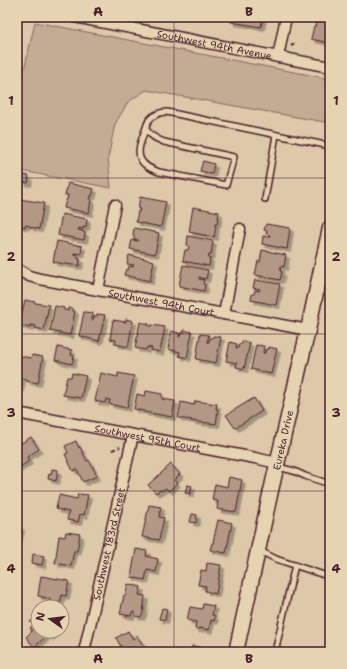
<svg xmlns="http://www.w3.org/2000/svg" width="347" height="669" font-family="'Shantell Sans',sans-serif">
  <defs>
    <filter id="shadow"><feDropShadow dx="3.5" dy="3.5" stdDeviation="0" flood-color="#0004"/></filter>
  </defs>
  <rect width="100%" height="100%" fill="#ddc8a9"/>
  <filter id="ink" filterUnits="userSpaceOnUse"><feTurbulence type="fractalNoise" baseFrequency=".025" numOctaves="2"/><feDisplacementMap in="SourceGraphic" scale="8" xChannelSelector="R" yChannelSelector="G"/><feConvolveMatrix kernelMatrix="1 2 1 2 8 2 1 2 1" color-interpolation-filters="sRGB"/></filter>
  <g filter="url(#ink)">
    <!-- grass -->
    <polygon fill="#c4ac94" stroke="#876660" points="35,22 330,79 330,123 146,90 128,102 115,124 108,158 111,188 17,170 17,101"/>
    <!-- building -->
    <g fill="#b39985" stroke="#4a1f2b" filter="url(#shadow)">
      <polygon points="232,17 263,17 261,27 231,22"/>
      <polygon points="318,17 330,17 329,43 311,39 314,26 316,26"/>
      <polygon points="203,161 214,164 212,174 200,171"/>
      <polygon points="23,175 29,176 28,183 22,182"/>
      <polygon points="68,183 94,189 92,196 90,196 89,199 91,199 89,213 64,208 66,200 67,200 68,195 65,195"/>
      <polygon points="140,197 166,202 161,227 136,222 138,211 139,212 140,209 138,209"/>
      <polygon points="19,199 44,203 39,229 30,227 30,226 25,225 25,227 17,225 17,210"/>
      <polygon points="193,207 219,212 217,224 215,224 215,226 216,226 214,237 189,232"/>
      <polygon points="62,214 87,219 86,227 84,226 83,229 79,228 78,230 83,231 83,232 85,233 84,240 58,235"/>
      <polygon points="266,224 290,228 287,249 262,244 263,236 270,237 270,235 266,234 267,231 264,230"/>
      <polygon points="134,228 159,233 155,254 130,249 132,240 138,241 138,240 134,239 134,235 133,235"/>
      <polygon points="188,236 213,241 211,255 209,255 208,258 210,258 209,266 183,261 185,250 188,250 189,246 187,245"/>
      <polygon points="57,241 82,246 81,254 74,253 74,255 78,256 78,259 80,259 79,266 53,262"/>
      <polygon points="262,250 286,255 284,267 281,266 280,271 282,272 280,280 255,275 258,261 260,262"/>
      <polygon points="129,255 154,261 150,281 124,275 126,269 128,270 129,266 133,267 134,265 127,264"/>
      <polygon points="183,265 208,270 206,279 199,277 199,279 204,280 203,284 205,285 204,291 179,286"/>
      <polygon points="255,280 280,284 276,305 251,300 252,294 254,294 255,290 259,291 260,289 253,288"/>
      <polygon points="25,300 35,302 35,303 49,305 44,330 35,328 36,326 30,325 30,328 19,325"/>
      <polygon points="55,306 64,308 64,310 68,311 68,308 73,309 73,311 75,311 70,335 50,331"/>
      <polygon points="84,312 93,313 91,319 93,320 94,316 97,316 97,314 105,315 99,341 79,336"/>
      <polygon points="126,319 133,321 128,347 115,344 116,340 110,339 113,320 126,322"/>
      <polygon points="140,322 149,324 148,326 151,326 151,325 165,327 160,352 151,350 152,348 147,347 146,350 135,348"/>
      <polygon points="184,330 192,332 187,358 179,356 180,352 168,349 171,331 179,333 179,337 180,337 181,332 184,333"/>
      <polygon points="200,334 209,335 207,342 209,342 210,338 213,338 213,336 221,337 216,363 196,359"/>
      <polygon points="242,341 250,343 244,369 236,367 237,363 226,361 230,342 237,344 236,348 238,348 239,344 242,344"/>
      <polygon points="256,345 264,346 263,353 265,353 266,349 269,349 269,347 277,349 271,374 251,369"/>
      <polygon points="58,347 72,350 71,355 74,356 72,364 55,360"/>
      <polygon points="32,355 43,357 38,383 27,381 27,379 22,378 20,388 17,387 17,360 20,361 21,356 31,358"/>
      <polygon points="72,373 86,376 81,398 63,395 67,377 71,377"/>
      <polygon points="101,373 118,377 118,373 134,376 127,408 109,404 110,400 106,399 105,403 95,401"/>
      <polygon points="146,391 162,394 162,399 175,401 172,417 144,412 144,411 134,409 137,394 145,396"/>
      <polygon points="254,398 262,411 235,428 226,415"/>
      <polygon points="195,401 217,404 216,409 218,410 216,424 191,421 192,420 178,418 181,402 194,405"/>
      <polygon points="31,437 39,449 27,457 29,461 17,469 17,449 18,449 17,446"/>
      <polygon points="76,441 79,448 80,447 87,461 89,460 97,476 83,482 77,469 73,471 65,454 68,453 65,446"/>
      <polygon points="171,464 180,474 174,480 177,483 169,491 166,488 161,491 160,490 156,493 148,485"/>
      <polygon points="52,469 58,470 56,481 48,479 49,474 51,475"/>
      <polygon points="229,477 242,480 236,512 217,509 218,501 212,500 215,484 227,487"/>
      <polygon points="187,485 192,486 190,494 185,493"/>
      <polygon points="78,494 88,495 84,515 80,514 78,522 67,520 69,512 56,509 59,495 77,499"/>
      <polygon points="149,505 161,507 159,517 164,518 159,540 142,537"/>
      <polygon points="192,514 197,515 196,523 190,522"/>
      <polygon points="218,520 232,523 226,553 210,550 212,543 214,544 213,542"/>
      <polygon points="17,526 21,527 18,541 17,541"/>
      <polygon points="66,532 80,534 77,551 74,551 71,566 55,563 59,536 65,537"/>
      <polygon points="136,549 147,551 146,556 158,559 156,572 147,570 145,580 131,577"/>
      <polygon points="33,554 44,556 42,565 32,563"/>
      <polygon points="207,563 221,565 216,594 205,591 206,586 198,585 201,570 206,571"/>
      <polygon points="41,576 69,581 66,596 62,595 60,603 49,601 50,599 38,596"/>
      <polygon points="128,584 141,587 139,595 145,596 143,613 141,617 135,616 135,612 132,612 131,616 120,614 124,595 125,596"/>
      <polygon points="203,604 214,606 212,615 215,616 214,621 211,620 209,630 199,628 199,629 195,629 196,622 187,620 190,607 202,609"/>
      <polygon points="162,608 167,609 165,620 159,619"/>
      <polygon points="37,616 38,631 57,631 50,637 48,635 34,647 26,637 32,631 30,628 33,625 30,622"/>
      <polygon points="128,631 133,639 137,636 145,648 138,652 123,652 122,651 123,650 116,638"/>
      <polygon points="192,646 205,648 204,652 191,652"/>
    </g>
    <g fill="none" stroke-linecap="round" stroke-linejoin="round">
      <!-- service casing -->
      <g stroke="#4a1f2b" stroke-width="8">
        <g id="service">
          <path d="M146,129C150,136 156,139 164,142L234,157L226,185L159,172C152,169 145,167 141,160C136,151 142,139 145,130C147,126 147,122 150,119C155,114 161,112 167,112L330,146"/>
          <polyline points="265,199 276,135"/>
          <polyline points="278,467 294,471 305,476 330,484"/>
          <polyline points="260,551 276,559 330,577"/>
          <polyline points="275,652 295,565"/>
        </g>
      </g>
      <!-- minor casing -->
      <g stroke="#4a1f2b" stroke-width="13">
        <g id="minor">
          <path id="s1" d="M75,17L330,67"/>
          <polyline points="278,57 286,17"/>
          <path id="s2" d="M17,269L29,276L40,279L308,330"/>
          <polyline points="98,290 115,205"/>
          <polyline points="224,314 240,229"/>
          <path id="s3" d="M17,413L255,458L277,463"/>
          <path id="s4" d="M84,652L133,435"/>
        </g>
      </g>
      <!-- secondary casing -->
      <g stroke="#4a1f2b" stroke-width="17">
        <g id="secondary">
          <path id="s5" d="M236,652L270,495L308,330L330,228"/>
        </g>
      </g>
      <!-- path -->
      <g stroke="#4a1f2b" stroke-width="2" stroke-dasharray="4 3" stroke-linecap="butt">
        <polyline points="291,46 297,43"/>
        <polyline points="112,450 120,447"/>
      </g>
      <!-- service -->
      <use href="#service" stroke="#e6d3b1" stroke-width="5"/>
      <!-- minor -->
      <use href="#minor" stroke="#e6d3b1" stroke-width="10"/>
      <!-- secondary -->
      <use href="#secondary" stroke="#e6d3b1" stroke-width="14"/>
    </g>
  </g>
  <!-- grid -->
  <path fill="none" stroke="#4a1f2b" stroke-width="1" stroke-opacity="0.55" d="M174,17V652M17,178H330M17,334H330M17,491H330"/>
  <g text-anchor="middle" stroke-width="3" stroke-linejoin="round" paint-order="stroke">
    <!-- street labels -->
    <g font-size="10" fill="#4a1f2b" stroke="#e6d3b1">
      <text dy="4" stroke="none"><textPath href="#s1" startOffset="142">Southwest 94th Avenue</textPath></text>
      <text dy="4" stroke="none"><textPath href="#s2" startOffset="149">Southwest 94th Court</textPath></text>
      <text dy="4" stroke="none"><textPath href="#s3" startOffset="133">Southwest 95th Court</textPath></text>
      <text dy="4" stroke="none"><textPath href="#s5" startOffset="217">Eureka Drive</textPath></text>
      <text dy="4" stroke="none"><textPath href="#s4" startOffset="111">Southwest 183rd Street</textPath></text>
    </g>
  </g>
  <!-- margin -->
  <rect width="347" height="669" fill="none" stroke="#e6d3b1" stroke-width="44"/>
  <!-- north arrow -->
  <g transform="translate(50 619) rotate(284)"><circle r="19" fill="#e6d3b1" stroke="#a88b7b"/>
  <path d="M0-3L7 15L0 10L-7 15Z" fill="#4a1f2b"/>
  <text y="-6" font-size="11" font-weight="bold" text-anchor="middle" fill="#4a1f2b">N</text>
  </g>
  <rect x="22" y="22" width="303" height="625" fill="none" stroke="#4a1f2b" stroke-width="1.5"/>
  <g font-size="13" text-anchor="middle" font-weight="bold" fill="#4a1f2b">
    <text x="98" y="16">A</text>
    <text x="249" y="16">B</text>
    <text x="11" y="105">1</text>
    <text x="336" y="105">1</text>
    <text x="11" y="261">2</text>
    <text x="336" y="261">2</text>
    <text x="11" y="417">3</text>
    <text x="336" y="417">3</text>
    <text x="11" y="573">4</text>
    <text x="336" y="573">4</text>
    <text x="98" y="663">A</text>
    <text x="249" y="663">B</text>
  </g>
</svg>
